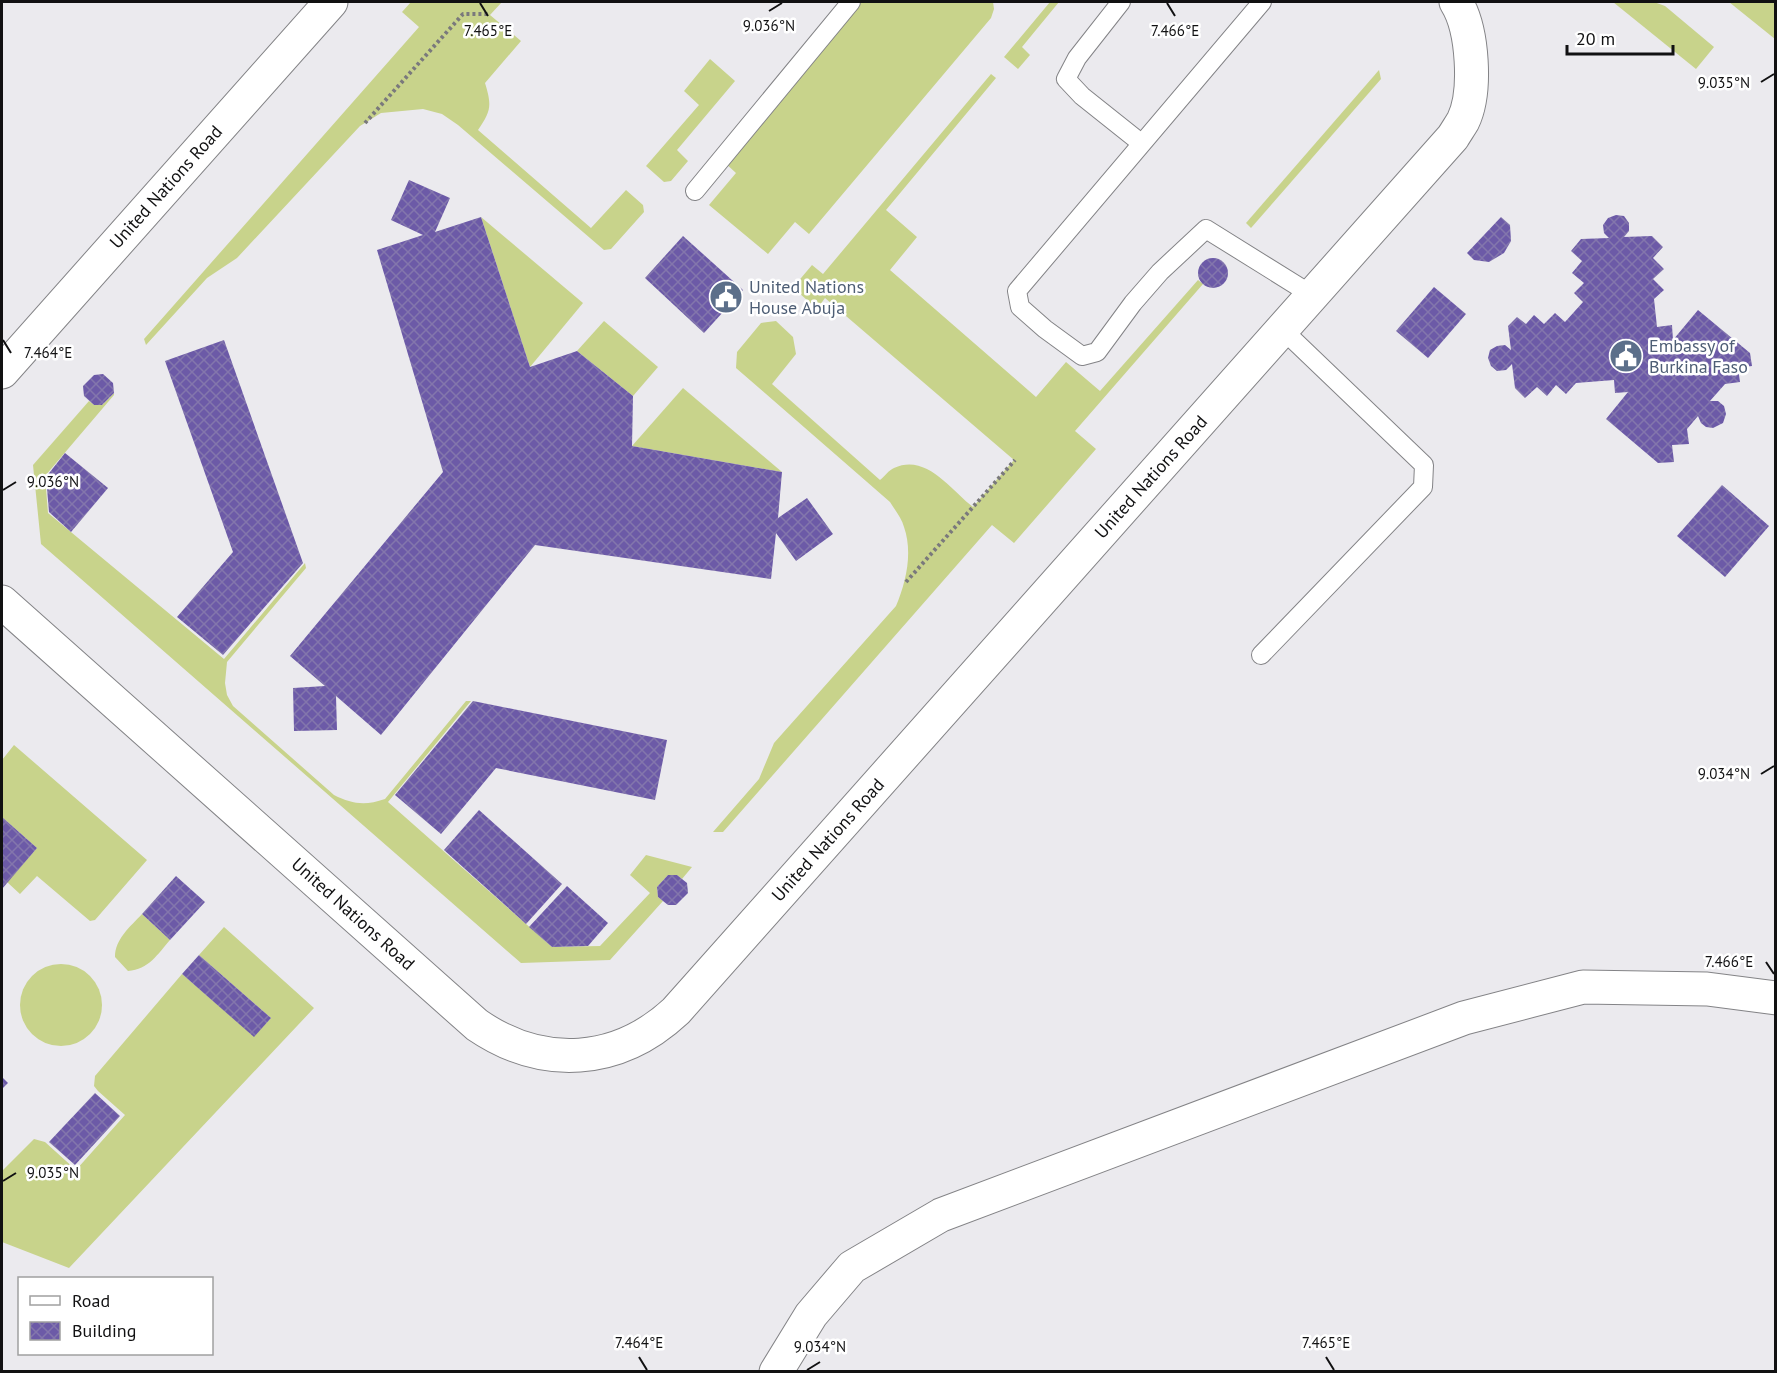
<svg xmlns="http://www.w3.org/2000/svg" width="1777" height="1373" font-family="'PT Sans',sans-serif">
  <defs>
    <pattern id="building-cross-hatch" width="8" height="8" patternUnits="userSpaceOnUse" patternTransform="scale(1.5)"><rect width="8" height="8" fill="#6c5aa7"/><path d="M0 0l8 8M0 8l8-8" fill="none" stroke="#8376ac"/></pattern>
  </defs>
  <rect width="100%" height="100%" fill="#ebeaee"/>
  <!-- grass -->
  <g fill="#c8d38b">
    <path d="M411,2H502L490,15L521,41L485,83C492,106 491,111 478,130L591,228L626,190L643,205L644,212L611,249L604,250L458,125L442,114L423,109L381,113L360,126L237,258L207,278L146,345L144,339L419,27L402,12Z"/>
    <polygon points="859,2 993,2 994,9 991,18 809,234 795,222 768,254 709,205 736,173 723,161"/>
    <polygon points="1050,2 1059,2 1022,47 1030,55 1018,69 1004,57"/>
    <polygon points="1613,2 1654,2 1665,6 1714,47 1696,69"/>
    <polygon points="1729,2 1775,2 1775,39"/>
    <polygon points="710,59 735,81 677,150 688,161 671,181 664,182 646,166 699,105 684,91"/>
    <polygon points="1379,70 1381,79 1251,228 1246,223"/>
    <path d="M991,74L996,78L886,210L917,237L890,270L1036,397L1066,362L1100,391L1198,280L1203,284L1075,431L1096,449L1014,543L992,525L723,832H713L759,779L774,743L896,606C906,582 913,553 904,527C902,519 895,510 890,502L736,368L737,352L761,323L776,321L793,337L796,354L772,384L880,480C885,476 889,470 894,468C926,453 950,489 973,507L1014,460L825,298L817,309L798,292L796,284L812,265L823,274Z"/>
    <polygon points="481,217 583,303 530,367"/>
    <polygon points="604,321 658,367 633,396 577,351"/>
    <polygon points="683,388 782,472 632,446"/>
    <path d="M114,393V395L45,476L48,513L224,659L305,563L306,568L227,662L225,683L227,695L233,706L334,795C352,804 365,806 385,799L466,701H471L388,802L552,947L600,946L650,893L630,875L646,855L692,867L682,879L677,875H668L657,887L658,897L663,901L610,960L521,963L41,544L33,465L89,401L94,405H102Z"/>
    <polygon points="14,745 147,860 95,920 90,921 37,876 20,894 7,882 37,848 2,817 2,760"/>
    <path d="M142,914L170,940C157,955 149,969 128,971L115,957C115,939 130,927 142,914Z"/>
    <polygon points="224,927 314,1008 69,1268 2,1242 2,1171 34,1139 45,1142 76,1170 125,1115 98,1091 94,1086 95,1076 182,974 254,1036 271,1018 199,955"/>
    <circle cx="61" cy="1005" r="41"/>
  </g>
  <!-- building -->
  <g fill="url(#building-cross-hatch)">
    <polygon points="409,180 450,198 435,232 481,217 530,367 577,351 633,396 632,446 782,472 778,518 807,498 833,534 796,561 776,533 771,579 535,545 381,735 336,696 337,730 294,731 293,688 325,686 290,656 443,472 377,250 423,235 391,220"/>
    <polygon points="1616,215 1624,216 1629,223 1629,231 1624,237 1652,236 1663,247 1653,258 1664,269 1653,279 1664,290 1654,299 1657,327 1672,325 1673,340 1698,310 1750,353 1752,366 1738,368 1740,382 1725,384 1710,401 1718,401 1724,406 1726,414 1723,423 1713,428 1706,427 1701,423 1698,416 1687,429 1689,444 1672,445 1674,462 1658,463 1606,419 1628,392 1615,393 1614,380 1576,383 1566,394 1556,385 1547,396 1537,387 1525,398 1515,388 1512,364 1506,370 1497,371 1491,366 1488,358 1490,350 1497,346 1505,345 1511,350 1508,326 1517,317 1526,324 1534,315 1544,324 1555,313 1565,322 1583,302 1574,293 1584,283 1572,273 1582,261 1571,251 1581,239 1609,238 1604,233 1603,225 1608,218"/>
    <polygon points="1501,217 1510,225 1511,241 1504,253 1489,262 1474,260 1467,253"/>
    <polygon points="683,236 743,290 704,333 645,278"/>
    <circle cx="1213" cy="273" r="15"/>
    <polygon points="1434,287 1466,314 1428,358 1396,331"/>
    <polygon points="224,340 303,563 223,655 177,617 233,552 165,361"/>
    <polygon points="103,374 113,383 114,393 102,405 94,405 84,396 83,386 94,375"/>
    <polygon points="65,453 108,488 71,532 49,512 46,477"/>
    <polygon points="1722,485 1769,526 1725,577 1677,536"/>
    <polygon points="473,701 667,740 655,800 496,768 441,834 395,795"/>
    <polygon points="479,810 562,884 526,924 444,850"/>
    <polygon points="2,817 37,848 2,889"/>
    <polygon points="668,875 677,875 687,883 688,893 676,905 668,905 658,897 657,887"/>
    <polygon points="176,876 205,902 170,940 142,914"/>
    <polygon points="567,886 608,923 588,946 552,947 529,927"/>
    <polygon points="199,955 271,1018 254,1037 182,974"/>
    <polygon points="2,1077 8,1083 2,1089"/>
    <polygon points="95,1093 120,1116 75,1165 49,1142"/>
  </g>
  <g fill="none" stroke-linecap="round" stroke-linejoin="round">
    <!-- lane casing -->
    <g stroke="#838386" stroke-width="20">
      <g id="lane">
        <polyline points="1121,2 1077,58 1066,79 1082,96 1141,143"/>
        <polyline points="1262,2 1017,291 1020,307 1045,329 1082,356 1097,352 1133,303 1160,272 1206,229 1312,295"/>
        <polyline points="695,191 851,2"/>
        <polyline points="1261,655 1423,487 1424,465 1282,329"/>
      </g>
    </g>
    <!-- street casing -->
    <g stroke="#838386" stroke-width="35">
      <g id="street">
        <polyline points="2,372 331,2"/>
        <path d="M2,602L477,1025C543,1070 618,1065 676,1011L1453,137C1456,132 1460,126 1463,121C1477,92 1473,29 1456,2"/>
      </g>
    </g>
    <!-- highway casing -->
    <g stroke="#838386" stroke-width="35">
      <polyline id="highway" points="776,1372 811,1315 852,1267 941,1215 1464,1018 1583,987 1707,989 1776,998"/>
    </g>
    <!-- path -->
    <g stroke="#7a797c" stroke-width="4" stroke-dasharray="3 3" stroke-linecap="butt">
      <polyline points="365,123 463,14 490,14"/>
      <polyline points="906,582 1015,460"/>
    </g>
    <!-- lane -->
    <use href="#lane" stroke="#fff" stroke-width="18"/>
    <!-- street -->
    <use href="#street" stroke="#fff" stroke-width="33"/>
    <!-- highway -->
    <use href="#highway" stroke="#fff" stroke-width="33"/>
  </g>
  <!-- ticks -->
  <path fill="none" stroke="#111112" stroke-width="2" d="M480,3L488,16M1167,3L1175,16M769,11L782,3M1761,82L1774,74M3,340L11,353M3,490L16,482M1761,774L1774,766M1766,962L1774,974M3,1181L16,1173M639,1357L647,1370M1326,1357L1334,1370M807,1370L820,1362"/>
  <!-- icons -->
  <defs>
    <g id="civic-disc" transform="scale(1.725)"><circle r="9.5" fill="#5c6f8a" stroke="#fff"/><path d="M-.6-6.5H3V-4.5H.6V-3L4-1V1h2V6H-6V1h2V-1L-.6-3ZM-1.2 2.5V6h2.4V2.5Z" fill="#fff"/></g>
  </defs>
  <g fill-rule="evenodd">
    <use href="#civic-disc" x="726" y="297"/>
    <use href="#civic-disc" x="1626" y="356"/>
  </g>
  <g text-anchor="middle" stroke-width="5" stroke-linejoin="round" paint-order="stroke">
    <!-- street labels -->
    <g font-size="18" fill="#111112" stroke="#fff">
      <text transform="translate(166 187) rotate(-48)" y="6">United Nations Road</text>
      <text transform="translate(1151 477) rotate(-48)" y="6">United Nations Road</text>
      <text transform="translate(828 840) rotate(-48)" y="6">United Nations Road</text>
      <text transform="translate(353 914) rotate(42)" y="6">United Nations Road</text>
    </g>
    <!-- service labels -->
    <g font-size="18" fill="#4e5e75" stroke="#fff" text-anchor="start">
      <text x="749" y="293">United Nations<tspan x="749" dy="21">House Abuja</tspan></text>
      <text x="1649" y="352">Embassy of<tspan x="1649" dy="21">Burkina Faso</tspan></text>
    </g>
  </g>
  <g font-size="15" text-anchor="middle" fill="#111112" stroke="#fff" stroke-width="5" stroke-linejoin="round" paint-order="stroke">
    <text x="769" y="31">9.036°N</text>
    <text x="1175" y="36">7.466°E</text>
    <text x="488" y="36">7.465°E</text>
    <text x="1724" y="88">9.035°N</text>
    <text x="48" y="358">7.464°E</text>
    <text x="53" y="487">9.036°N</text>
    <text x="1724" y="779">9.034°N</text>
    <text x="1729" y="967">7.466°E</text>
    <text x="53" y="1178">9.035°N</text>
    <text x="639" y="1348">7.464°E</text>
    <text x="1326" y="1348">7.465°E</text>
    <text x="820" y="1352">9.034°N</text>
  </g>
  <!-- border -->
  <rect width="1777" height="1373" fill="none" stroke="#111112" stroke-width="6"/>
  <!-- legend -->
  <rect x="18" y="1277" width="195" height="78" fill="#ffffff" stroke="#a0a0a0" stroke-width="1.5"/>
  <rect x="30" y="1296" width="30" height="9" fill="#ffffff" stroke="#a0a0a0" stroke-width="1.5"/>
  <text x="72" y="1307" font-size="18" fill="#111112">Road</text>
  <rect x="30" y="1322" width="30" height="18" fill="url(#building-cross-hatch)" stroke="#a0a0a0" stroke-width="1.5"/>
  <text x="72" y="1337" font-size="18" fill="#111112">Building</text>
  <!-- scale -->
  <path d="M1567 45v9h106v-9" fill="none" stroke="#111112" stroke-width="3"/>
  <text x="1576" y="45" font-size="18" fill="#111112" stroke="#ffffff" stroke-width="4.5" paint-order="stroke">20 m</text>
</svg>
